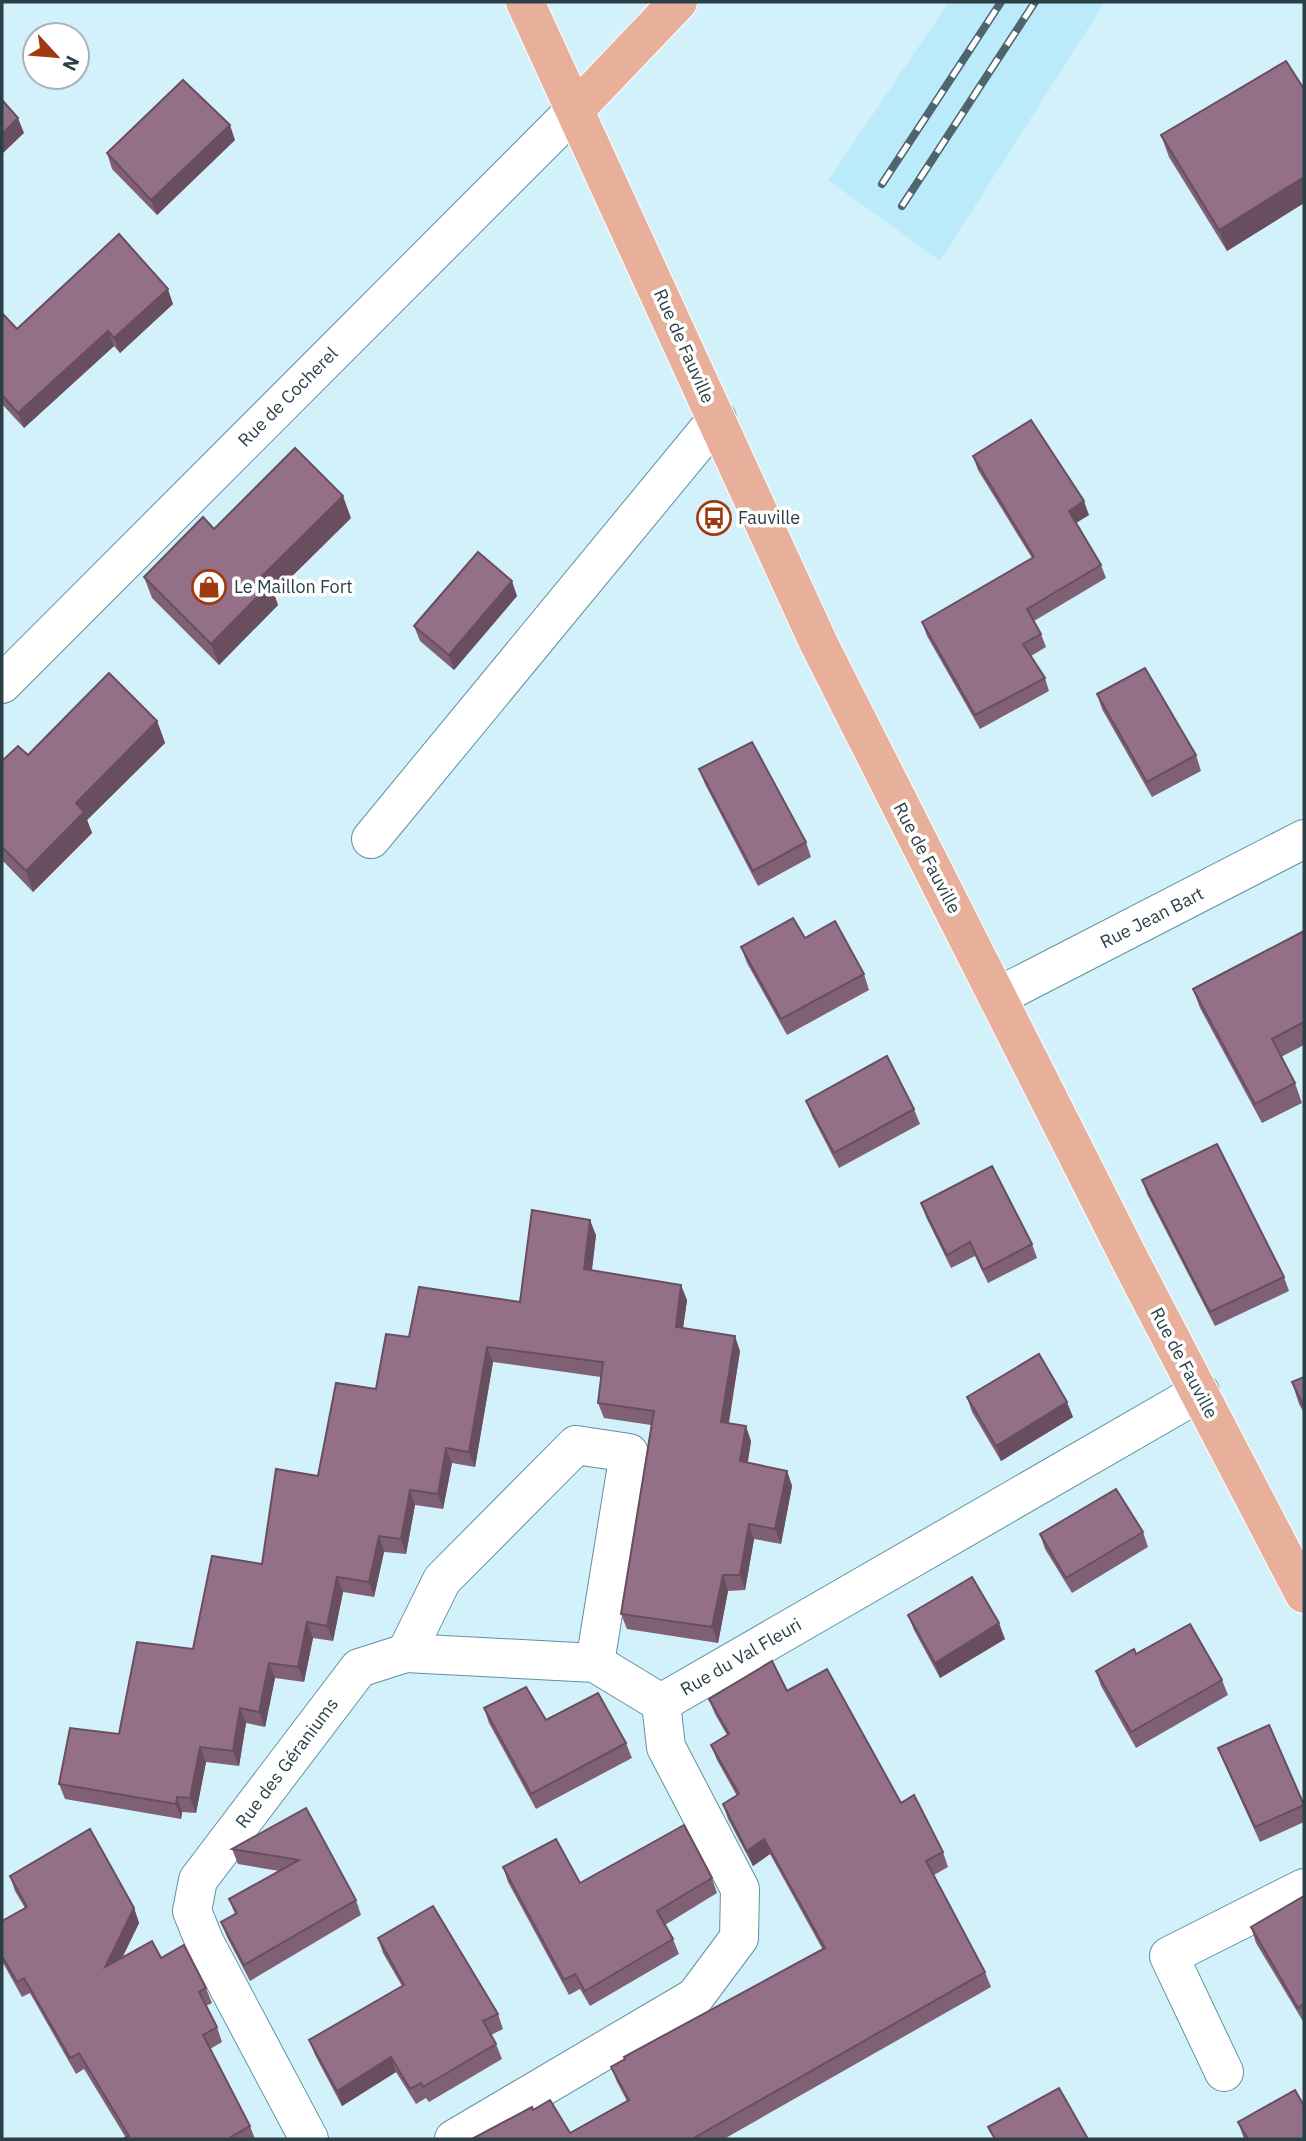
<svg xmlns="http://www.w3.org/2000/svg" width="1306" height="2141" font-family="'IBM Plex Sans',sans-serif">
  <rect width="100%" height="100%" fill="#d3f1fb"/>
  <!-- built -->
  <polygon fill="#bbebfb" points="949,2 1105,2 940,261 828,180"/>
  <g fill="none" stroke-linecap="round" stroke-linejoin="round">
    <!-- minor casing -->
    <g stroke="#6091a0" stroke-width="40">
      <g id="minor">
        <polyline points="2,684 575,110"/>
        <polyline points="371,839 717,419"/>
        <polyline points="999,996 1304,839"/>
        <polyline points="406,1653 442,1580 576,1445 629,1453 595,1663"/>
        <polyline points="661,1703 1200,1392"/>
        <polyline points="1224,2072 1169,1956 1304,1888"/>
        <polyline points="309,2139 205,1943 192,1911 198,1880 359,1668 406,1653 595,1663 661,1703"/>
        <polyline points="454,2139 695,1997 739,1938 740,1889 666,1747 661,1703"/>
      </g>
    </g>
    <!-- major casing -->
    <g stroke="#fff" stroke-width="40">
      <g id="major">
        <polyline points="525,2 819,644 1130,1260 1304,1594"/>
        <polyline points="575,110 678,2"/>
      </g>
    </g>
    <!-- minor -->
    <use href="#minor" stroke="#fff" stroke-width="38"/>
    <!-- major -->
    <use href="#major" stroke="#e8af9b" stroke-width="38"/>
    <!-- rail casing -->
    <g stroke="#4f656d" stroke-width="8">
      <g id="rail">
        <polyline points="882,184 1001,2"/>
        <polyline points="902,206 1035,2"/>
      </g>
    </g>
    <!-- rail -->
    <use href="#rail" stroke="#fff" stroke-width="5" stroke-dasharray="16" stroke-linecap="butt"/>
  </g>
  <!-- wall -->
  <g fill="#7f6075">
    <polygon points="1304,89 1304,203 1227,251 1169,157 1161,135"/>
    <polygon points="235,140 157,215 112,169 107,153"/>
    <polygon points="173,304 120,353 114,346 24,428 2,404 2,313 17,329"/>
    <polygon points="973,456 1089,515 1076,523 1101,565 1106,578 1034,621 1041,634 1046,647 1031,656 1045,678 1049,691 980,729 927,636 922,622 1032,558 978,470"/>
    <polygon points="351,518 274,594 278,605 219,665 152,598 144,577 214,529"/>
    <polygon points="517,596 454,670 420,641 414,626"/>
    <polygon points="1097,694 1196,755 1201,771 1152,797 1102,709"/>
    <polygon points="157,721 165,743 87,820 92,833 33,892 2,860 2,761"/>
    <polygon points="699,769 806,842 811,857 758,886 705,784"/>
    <polygon points="1304,931 1304,1045 1281,1057 1295,1083 1302,1103 1262,1123 1200,1008 1193,989"/>
    <polygon points="805,938 864,974 869,990 787,1035 747,963 741,947"/>
    <polygon points="806,1101 914,1109 920,1124 839,1168 812,1116"/>
    <polygon points="1142,1180 1284,1277 1289,1291 1215,1326 1147,1194"/>
    <polygon points="921,1203 1032,1244 1037,1258 988,1283 975,1256 951,1268 926,1217"/>
    <polygon points="596,1235 592,1270 687,1300 683,1328 740,1351 729,1423 751,1441 748,1462 787,1471 792,1486 781,1544 754,1539 745,1590 728,1591 718,1643 627,1629 621,1614 651,1425 604,1418 598,1403 601,1377 493,1362 475,1467 452,1463 443,1509 415,1505 406,1554 384,1552 374,1597 343,1592 333,1641 313,1638 304,1682 275,1678 265,1727 246,1723 239,1766 206,1762 196,1813 182,1812 181,1819 65,1799 59,1784 119,1734 193,1649 262,1564 409,1337 520,1302"/>
    <polygon points="1304,1377 1304,1413 1299,1404 1292,1382"/>
    <polygon points="967,1397 1073,1417 1001,1461 972,1412"/>
    <polygon points="1143,1532 1148,1547 1072,1593 1045,1549 1040,1534"/>
    <polygon points="908,1615 1005,1639 940,1678 914,1630"/>
    <polygon points="1136,1654 1222,1680 1228,1695 1136,1748 1101,1686 1096,1671"/>
    <polygon points="709,1699 901,1803 943,1852 948,1867 934,1875 985,1972 991,1987 724,2139 472,2139 533,2110 570,2133 627,2101 617,2082 611,2067 823,1950 770,1854 753,1866 728,1819 723,1804 737,1796 717,1760 711,1745 727,1735 715,1714"/>
    <polygon points="484,1708 626,1743 632,1758 536,1809 489,1723"/>
    <polygon points="1218,1748 1304,1804 1304,1822 1260,1842 1224,1763"/>
    <polygon points="306,1808 356,1900 361,1915 250,1981 227,1937 221,1922 235,1914 229,1899 279,1871 238,1864 232,1849"/>
    <polygon points="503,1867 580,1883 712,1878 717,1893 665,1925 673,1939 679,1954 590,2006 580,1989 569,1995 508,1882"/>
    <polygon points="10,1876 134,1908 139,1923 122,1958 161,1958 206,1988 212,2003 206,2006 217,2027 222,2042 210,2049 250,2126 255,2139 123,2139 126,2138 84,2069 76,2074 30,1993 22,1997 2,1961 2,1921 25,1908 15,1891"/>
    <polygon points="1304,1896 1304,2023 1256,1943 1251,1927"/>
    <polygon points="378,1938 498,2014 503,2029 491,2035 496,2044 502,2059 429,2102 426,2098 416,2104 396,2072 342,2106 315,2055 309,2040 402,1986 383,1953"/>
    <polygon points="1238,2122 1304,2139 1244,2139"/>
  </g>
  <!-- shaded-wall -->
  <g fill="#684e5f">
    <polygon points="18,118 24,133 2,154 2,134"/>
    <polygon points="230,125 235,140 157,215 151,200"/>
    <polygon points="1304,177 1304,203 1227,251 1219,230"/>
    <polygon points="168,289 173,304 120,353 114,338"/>
    <polygon points="108,331 114,346 24,428 18,413"/>
    <polygon points="343,496 351,518 274,594 278,605 219,665 211,644 262,576"/>
    <polygon points="1084,501 1089,515 1074,524 1069,511"/>
    <polygon points="512,581 517,596 454,670 449,655"/>
    <polygon points="157,721 165,743 87,820 92,833 33,892 26,871 76,803"/>
    <polygon points="590,1220 596,1235 590,1284 584,1269"/>
    <polygon points="681,1285 687,1300 681,1342 676,1327"/>
    <polygon points="735,1336 740,1351 726,1437 721,1422"/>
    <polygon points="487,1347 493,1362 475,1467 469,1452"/>
    <polygon points="1067,1402 1073,1417 1001,1461 996,1446"/>
    <polygon points="746,1426 751,1441 745,1476 740,1461"/>
    <polygon points="446,1448 452,1463 443,1509 438,1494"/>
    <polygon points="787,1471 792,1486 781,1544 775,1529"/>
    <polygon points="410,1490 415,1505 406,1554 401,1539"/>
    <polygon points="749,1524 754,1539 745,1590 740,1575"/>
    <polygon points="379,1536 384,1552 374,1597 369,1582"/>
    <polygon points="723,1575 728,1591 718,1643 712,1627"/>
    <polygon points="337,1577 343,1592 333,1641 327,1626"/>
    <polygon points="307,1622 313,1638 304,1682 298,1667"/>
    <polygon points="999,1623 1005,1639 940,1678 935,1663"/>
    <polygon points="269,1663 275,1678 265,1727 259,1712"/>
    <polygon points="240,1708 246,1723 239,1766 233,1751"/>
    <polygon points="200,1747 206,1762 196,1813 190,1798"/>
    <polygon points="177,1797 182,1812 181,1819 176,1804"/>
    <polygon points="764,1839 770,1854 753,1866 747,1851"/>
    <polygon points="134,1908 139,1923 110,1983 105,1967"/>
    <polygon points="391,2057 396,2072 342,2106 337,2091"/>
  </g>
  <!-- building -->
  <g fill="#947088" stroke="#684e5f" stroke-width="2">
    <polygon points="1286,61 1304,89 1304,177 1219,230 1161,135"/>
    <polygon points="183,80 230,125 151,200 107,153"/>
    <polygon points="2,100 18,118 2,134"/>
    <polygon points="119,234 168,289 114,338 108,331 18,413 2,395 2,313 17,329"/>
    <polygon points="1031,420 1084,501 1069,511 1101,565 1027,609 1041,634 1023,644 1045,678 975,715 922,622 1034,557 973,456"/>
    <polygon points="295,448 343,496 262,576 270,584 211,644 144,577 203,517 214,529"/>
    <polygon points="478,552 512,581 449,655 414,626"/>
    <polygon points="1145,668 1196,755 1147,782 1097,694"/>
    <polygon points="109,673 157,721 76,803 84,812 26,871 2,847 2,761 18,746 28,755"/>
    <polygon points="752,742 806,842 753,871 699,769"/>
    <polygon points="793,918 805,938 835,921 864,974 781,1019 741,947"/>
    <polygon points="1304,931 1304,1022 1272,1039 1295,1083 1255,1104 1193,989"/>
    <polygon points="887,1056 914,1109 834,1153 806,1101"/>
    <polygon points="1217,1144 1284,1277 1210,1312 1142,1180"/>
    <polygon points="992,1166 1032,1244 983,1270 970,1242 947,1255 921,1203"/>
    <polygon points="532,1210 590,1220 584,1269 681,1285 676,1327 735,1336 721,1422 746,1426 740,1461 787,1471 775,1529 749,1524 740,1575 723,1575 712,1627 621,1614 654,1411 598,1403 603,1362 487,1347 469,1452 446,1448 438,1494 410,1490 401,1539 379,1536 369,1582 337,1577 327,1626 307,1622 298,1667 269,1663 259,1712 240,1708 233,1751 200,1747 190,1798 177,1797 176,1804 59,1784 70,1728 119,1734 137,1642 193,1649 212,1556 262,1564 276,1469 318,1476 336,1383 376,1389 386,1334 409,1337 419,1287 520,1302"/>
    <polygon points="1039,1354 1067,1402 996,1446 967,1397"/>
    <polygon points="1304,1377 1304,1407 1292,1382"/>
    <polygon points="1116,1489 1143,1532 1066,1578 1040,1534"/>
    <polygon points="972,1577 999,1623 935,1663 908,1615"/>
    <polygon points="1190,1624 1222,1680 1131,1732 1096,1671 1134,1649 1136,1654"/>
    <polygon points="772,1661 787,1691 827,1669 901,1803 914,1795 943,1852 926,1861 985,1972 692,2139 472,2139 532,2107 533,2110 550,2100 570,2133 629,2100 611,2067 625,2059 624,2057 825,1948 764,1839 747,1851 723,1804 739,1794 711,1745 729,1734 709,1699"/>
    <polygon points="526,1687 546,1720 598,1693 626,1743 531,1794 484,1708"/>
    <polygon points="1269,1725 1304,1805 1255,1827 1218,1748"/>
    <polygon points="306,1808 356,1900 244,1965 221,1922 237,1913 229,1899 299,1860 232,1849"/>
    <polygon points="684,1825 712,1878 657,1911 673,1939 585,1991 575,1974 564,1980 503,1867 556,1839 580,1883"/>
    <polygon points="90,1829 134,1908 105,1967 152,1941 161,1958 184,1945 206,1988 199,1992 217,2027 203,2035 250,2126 231,2137 232,2139 123,2139 129,2136 79,2053 70,2058 24,1978 17,1982 2,1956 2,1921 27,1907 10,1876"/>
    <polygon points="1304,1896 1304,2004 1298,2008 1251,1927"/>
    <polygon points="433,1906 498,2014 483,2021 496,2044 423,2087 421,2083 410,2089 391,2057 337,2091 309,2040 404,1985 378,1938"/>
    <polygon points="1059,2088 1088,2139 995,2139 988,2127"/>
    <polygon points="1295,2090 1304,2106 1304,2139 1246,2139 1247,2137 1238,2122"/>
  </g>
  <!-- icons -->
  <defs>
    <g id="bus-ring" transform="scale(1.75)"><circle r="9.5" fill="#fff" stroke="#9f3910" stroke-width="1.5"/><path d="M-5-6H5V4H4V6H2V4H-2V6H-4V4H-5ZM-3.5-4V0h7V-4ZM-3.5 1.2v1.5H-2V1.2ZM2 1.2v1.5H3.5V1.2Z" fill="#9f3910"/></g>
    <g id="shop-ring" transform="scale(1.75)"><circle r="9.5" fill="#fff" stroke="#9f3910" stroke-width="1.5"/><path d="M-5-2.5h2.3a2.7 3.5 0 0 1 5.4 0H5L5.5 6h-11ZM-1.5-2.5h3a1.5 2.3 0 0 0-3 0Z" fill="#9f3910"/></g>
  </defs>
  <g fill-rule="evenodd">
    <use href="#bus-ring" x="714" y="518"/>
    <use href="#shop-ring" x="209" y="587"/>
  </g>
  <g text-anchor="middle" stroke-width="7" stroke-linejoin="round" paint-order="stroke">
    <!-- street labels -->
    <g font-size="18" fill="#2b3f46" stroke="#fff">
      <text transform="translate(684 346) rotate(66)" y="6">Rue de Fauville</text>
      <text transform="translate(288 397) rotate(-45)" y="6">Rue de Cocherel</text>
      <text transform="translate(927 858) rotate(62)" y="6">Rue de Fauville</text>
      <text transform="translate(1152 918) rotate(-27)" y="6">Rue Jean Bart</text>
      <text transform="translate(1184 1363) rotate(62)" y="6">Rue de Fauville</text>
      <text transform="translate(741 1657) rotate(-30)" y="6">Rue du Val Fleuri</text>
      <text transform="translate(287 1763) rotate(-53)" y="6">Rue des Géraniums</text>
    </g>
    <!-- poi labels -->
    <g font-size="18" fill="#2b3f46" stroke="#fff" text-anchor="start">
      <text x="738" y="524">Fauville</text>
      <text x="234" y="593">Le Maillon Fort</text>
    </g>
  </g>
  <!-- border -->
  <rect width="1306" height="2141" fill="none" stroke="#2b3f46" stroke-width="7"/>
  <!-- north arrow -->
  <g transform="translate(56 56) rotate(116)"><circle r="33" fill="#ffffff" stroke="#aab2b5" stroke-width="2"/>
  <path d="M0-5L12 26L0 18L-12 26Z" fill="#9f3910"/>
  <text y="-10" font-size="19" font-weight="bold" text-anchor="middle" fill="#2b3f46">N</text>
  </g>
</svg>
